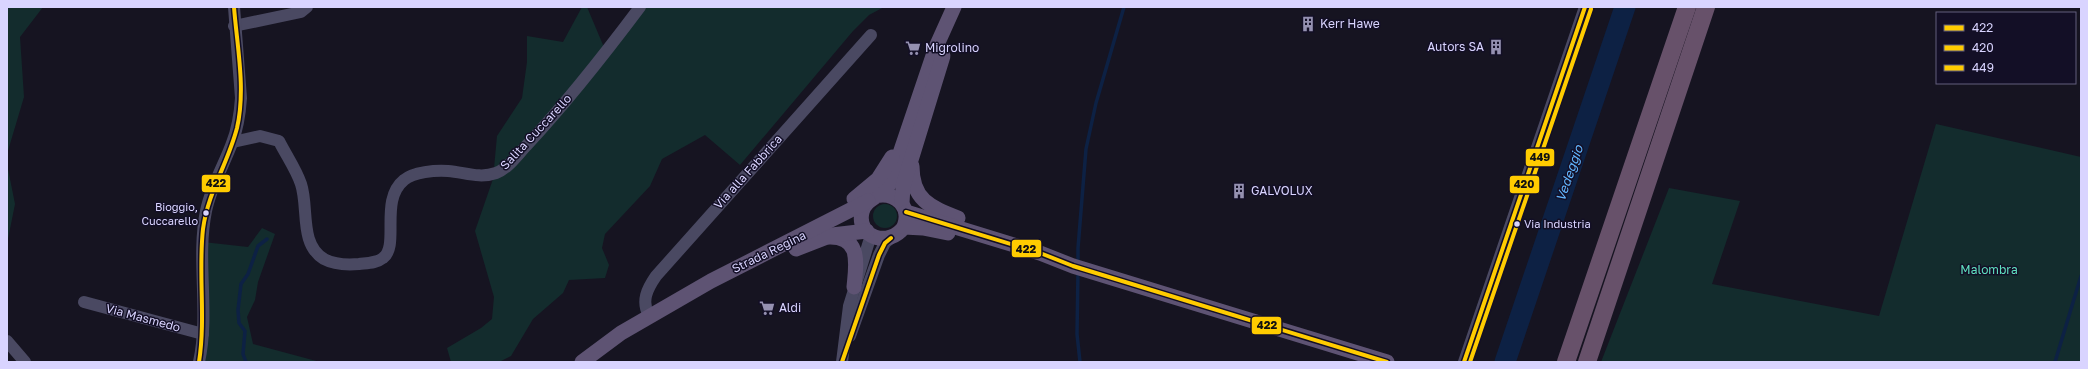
<svg xmlns="http://www.w3.org/2000/svg" width="2088" height="369" font-family="'Golos Text',sans-serif">
  <rect width="100%" height="100%" fill="#161421"/>
  <!-- green -->
  <g fill="#132c2d">
    <polygon points="7,7 43,7 20,37 24,97 7,154"/>
    <polygon points="582,7 587,7 606,52 643,7 884,7 869,15 853,31 740,165 705,135 662,159 650,186 605,234 602,248 609,265 605,278 569,280 563,293 533,319 511,356 499,362 451,362 447,348 481,328 492,319 494,297 475,231 493,179 497,136 522,98 527,62 527,36 563,42"/>
    <polygon points="1936,124 2081,157 2081,362 1601,362 1669,188 1740,201 1712,284 1879,316"/>
    <polygon points="7,164 15,204 7,244"/>
    <circle cx="885" cy="216" r="12"/>
    <polygon points="262,228 275,234 258,282 255,300 247,317 253,344 320,362 199,362 203,242 248,247"/>
  </g>
  <g fill="none" stroke-linecap="round" stroke-linejoin="round">
    <!-- stream -->
    <g stroke="#0d2144" stroke-width="3.5">
      <polyline points="1078,263 1078,248 1086,149 1096,103 1124,7"/>
      <polyline points="1078,271 1077,334 1080,362"/>
      <polyline points="246,362 243,354 245,331 239,323 238,310 241,284 248,274 258,246 267,239"/>
      <polyline points="2055,362 2081,276"/>
    </g>
    <!-- river -->
    <polyline stroke="#0d2144" stroke-width="21" points="1505,362 1625,7"/>
    <!-- minor -->
    <g stroke="#4a4962" stroke-width="12">
      <polyline points="234,26 301,12 307,7"/>
      <path d="M233,142L260,136L279,141C286,155 296,169 301,184C309,208 299,244 324,259C335,265 347,265 359,264C367,263 377,263 383,258C400,246 379,200 404,180C413,172 436,170 448,171C464,172 479,179 496,173C508,169 518,154 527,145C568,101 604,55 640,7"/>
      <polyline points="84,302 203,334"/>
      <path d="M649,316C641,301 647,289 656,276L871,35"/>
      <polyline points="850,336 879,255 885,243 891,238"/>
      <polyline points="7,341 25,362"/>
      <path d="M199,362C210,312 196,260 206,211C211,186 224,165 232,143C238,128 240,113 241,98L234,7"/>
      <polyline points="842,362 849,306 871,235"/>
      <polyline points="1464,362 1585,7"/>
    </g>
    <!-- major -->
    <g stroke="#5e5373" stroke-width="15">
      <path d="M912,166C912,200 930,207 958,218"/>
      <path d="M875,196C895,191 912,207 904,227C889,248 856,238 862,212C866,197 884,196 890,183L936,47L954,7"/>
      <polyline points="854,199 878,179 892,157"/>
      <polyline points="902,203 903,186 943,56"/>
      <polyline points="906,212 1040,253 1073,266 1387,362"/>
      <polyline points="904,227 923,228 948,233"/>
      <path d="M829,237C862,236 856,265 854,287"/>
      <polyline points="796,249 832,235 867,231"/>
      <polyline points="582,362 621,333 711,281 868,201"/>
    </g>
    <!-- highway -->
    <g stroke="#67516a" stroke-width="18">
      <polyline points="1566,362 1687,7"/>
      <polyline points="1587,362 1706,7"/>
    </g>
    <!-- bus-1 casing -->
    <g stroke="#130f26" stroke-width="7">
      <g id="bus-1">
        <polyline points="906,212 1040,253 1073,266 1387,362"/>
        <path d="M199,362C206,317 198,273 203,229C208,192 228,163 237,128C246,89 237,46 234,7"/>
        <polyline points="842,362 879,255 885,243 891,238"/>
      </g>
    </g>
    <!-- bus-2 casing -->
    <g stroke="#130f26" stroke-width="7">
      <polyline id="bus-2" points="1464,362 1585,7"/>
    </g>
    <!-- bus-3 casing -->
    <g stroke="#130f26" stroke-width="7">
      <polyline id="bus-3" points="1470,362 1591,9"/>
    </g>
    <!-- bus-1 -->
    <use href="#bus-1" stroke="#fc0" stroke-width="4"/>
    <!-- bus-2 -->
    <use href="#bus-2" stroke="#fc0" stroke-width="4"/>
    <!-- bus-3 -->
    <use href="#bus-3" stroke="#fc0" stroke-width="4"/>
  </g>
  <!-- icons -->
  <defs>
    <g id="building-bare" transform="scale(1.2)"><path d="M-4-6H4V6H1V3H-1V6H-4ZM-2.5-4.3h1.7v1.8h-1.7ZM.8-4.3h1.7v1.8H.8ZM-2.5-1h1.7V.8h-1.7ZM.8-1h1.7V.8H.8Z" fill="#9591b1" stroke="#130f26" stroke-width="2.5" paint-order="stroke"/></g>
    <g id="supermarket-bare" transform="scale(1.2)"><path d="M-6-5.5h2.5l.6 2H6L4.5 2H-2.5L-4.4-4H-6ZM-1.5 3.2a1.3 1.3 0 1 0 .1 0ZM3 3.2a1.3 1.3 0 1 0 .1 0Z" fill="#9591b1" stroke="#130f26" stroke-width="2.5" paint-order="stroke"/></g>
  </defs>
  <g fill-rule="evenodd">
    <use href="#building-bare" x="1308" y="24"/>
    <use href="#building-bare" x="1496" y="47"/>
    <use href="#supermarket-bare" x="913" y="48"/>
    <use href="#building-bare" x="1239" y="191"/>
    <use href="#supermarket-bare" x="767" y="308"/>
  </g>
  <!-- markers -->
  <g fill="#d9d4ff" stroke="#130f26" stroke-width="1.5">
    <circle cx="206" cy="213" r="3.5"/>
    <circle cx="1517" cy="224" r="3.5"/>
  </g>
  <g text-anchor="middle" stroke-width="3" stroke-linejoin="round" paint-order="stroke">
    <!-- bus labels -->
    <g font-size="11" fill="#d9d4ff" stroke="#130f26" text-anchor="end">
      <text x="198" y="211">Bioggio,<tspan x="198" dy="14">Cuccarello</tspan></text>
      <text x="1524" y="228" text-anchor="start">Via Industria</text>
    </g>
    <!-- poi labels -->
    <g font-size="12" fill="#d9d4ff" stroke="#130f26" text-anchor="start">
      <text x="1320" y="28">Kerr Hawe</text>
      <text x="1484" y="51" text-anchor="end">Autors SA</text>
      <text x="925" y="52">Migrolino</text>
      <text x="1251" y="195">GALVOLUX</text>
      <text x="779" y="312">Aldi</text>
    </g>
    <!-- street labels -->
    <g font-size="12" fill="#d9d4ff" stroke="#130f26">
      <text transform="translate(536 132) rotate(-47)" y="4">Salita Cuccarello</text>
      <text transform="translate(748 172) rotate(-48)" y="4">Via alla Fabbrica</text>
      <text transform="translate(769 252) rotate(-26)" y="4">Strada Regina</text>
      <text transform="translate(143 318) rotate(15)" y="4">Via Masmedo</text>
    </g>
    <!-- park labels -->
    <g font-size="12" fill="#5fe0c0" stroke="#130f26">
      <text x="1989" y="274">Malombra</text>
    </g>
    <!-- water labels -->
    <g font-size="13" font-style="italic" fill="#62b6ff" stroke="#130f26">
      <text transform="translate(1569 173) rotate(-71)" y="5">Vedeggio</text>
    </g>
  </g>
  <g stroke="#130f26" stroke-width="1.5">
    <rect x="1525" y="148" width="30" height="19" rx="4" fill="#fc0"/>
    <rect x="201" y="174" width="30" height="19" rx="4" fill="#fc0"/>
    <rect x="1509" y="175" width="31" height="19" rx="4" fill="#fc0"/>
    <rect x="1011" y="239" width="31" height="19" rx="4" fill="#fc0"/>
    <rect x="1251" y="316" width="31" height="19" rx="4" fill="#fc0"/>
  </g>
  <g font-size="11" text-anchor="middle" font-weight="bold" fill="#111">
    <text x="1540" y="161">449</text>
    <text x="216" y="187">422</text>
    <text x="1524" y="188">420</text>
    <text x="1026" y="253">422</text>
    <text x="1267" y="329">422</text>
  </g>
  <!-- border -->
  <rect width="2088" height="369" fill="none" stroke="#d9d4ff" stroke-width="16"/>
  <!-- legend -->
  <rect x="1936" y="12" width="140" height="72" fill="#130f26" stroke="#625e7d"/>
  <rect x="1944" y="25" width="20" height="6" fill="#ffcc00" stroke="#625e7d"/>
  <text x="1972" y="32" font-size="12" fill="#d9d4ff">422</text>
  <rect x="1944" y="45" width="20" height="6" fill="#ffcc00" stroke="#625e7d"/>
  <text x="1972" y="52" font-size="12" fill="#d9d4ff">420</text>
  <rect x="1944" y="65" width="20" height="6" fill="#ffcc00" stroke="#625e7d"/>
  <text x="1972" y="72" font-size="12" fill="#d9d4ff">449</text>
</svg>
